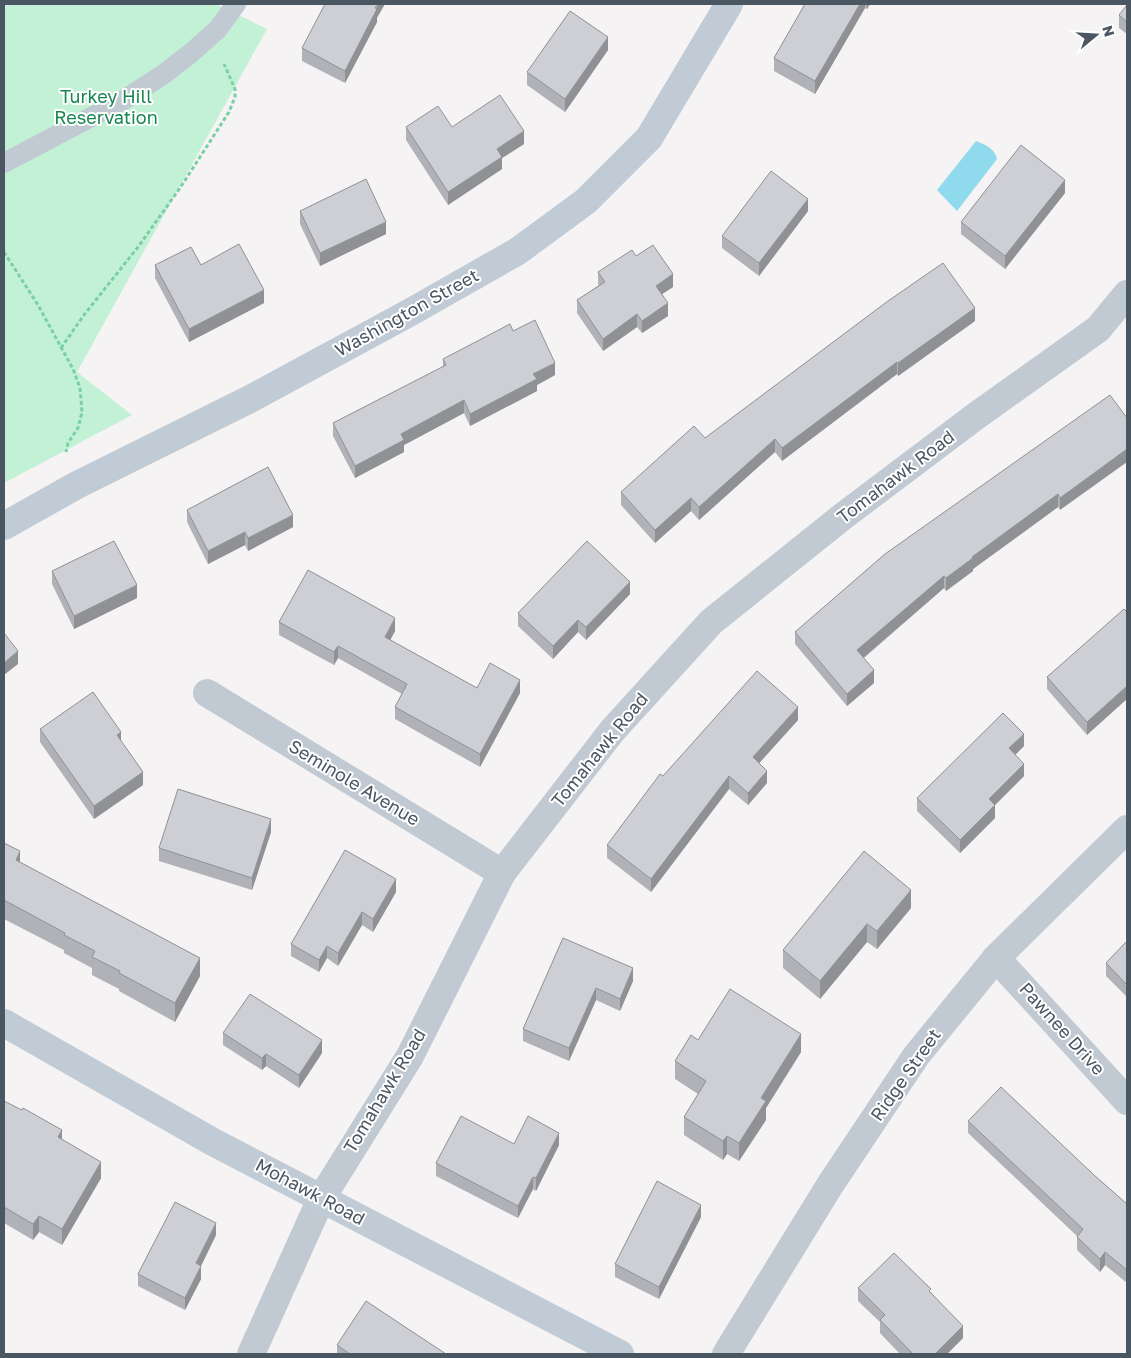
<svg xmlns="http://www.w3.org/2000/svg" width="1131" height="1358" font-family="'Golos Text',sans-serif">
  <rect width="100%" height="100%" fill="#f5f3f3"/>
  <!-- green -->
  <polygon fill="#c3f1d5" points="4,4 216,4 267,29 77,372 132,415 4,483"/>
  <!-- water -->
  <path fill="#90daee" d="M976,141C986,145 995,149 997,159L957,211L937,190Z"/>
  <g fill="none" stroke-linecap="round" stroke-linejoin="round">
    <!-- path -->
    <g stroke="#7ad0a6" stroke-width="3" stroke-dasharray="4 2.5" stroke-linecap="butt">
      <polyline points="4,252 38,305 73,369 80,388 82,412 78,428 68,443 66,452"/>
      <polyline points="61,348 84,315 138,247 180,188 229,112 235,97 235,89 224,64"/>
    </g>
    <!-- lane -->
    <polyline stroke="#c1cad2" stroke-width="20" points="4,163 122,101 164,74 191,53 218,29 236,4"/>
    <!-- street -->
    <g stroke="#c1cad2" stroke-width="28">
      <polyline points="207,693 502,873"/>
      <polyline points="996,958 1127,1101"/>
      <polyline points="251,1354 321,1199 410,1056 502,873 612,731 711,622 842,517 976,416 1098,329 1127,294"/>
      <polyline points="726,1354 830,1185 916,1056 996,958 1127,829"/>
    </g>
    <!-- secondary -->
    <g stroke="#c1cbd6" stroke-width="28">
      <polyline points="4,526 77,485 252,398 409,313 518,251 586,201 649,138 729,4"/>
      <polyline points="4,1023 213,1142 620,1354"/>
    </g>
  </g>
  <!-- wall -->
  <g fill="#b0b2b7">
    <polygon points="805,4 870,4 867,9 865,8 815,94 774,71 774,58"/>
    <polygon points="1127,5 1127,34 1119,28 1119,15"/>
    <polygon points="377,18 377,22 345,83 302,61 302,48"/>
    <polygon points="608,50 565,112 527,85 527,72"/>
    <polygon points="406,127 452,127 524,144 502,158 502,169 448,205 406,140"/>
    <polygon points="1065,193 1005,269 961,234 961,222"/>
    <polygon points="300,211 386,234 320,266 300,224"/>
    <polygon points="808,211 759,276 722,248 722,236"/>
    <polygon points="636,256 673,287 662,294 668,316 642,333 637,327 603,351 577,313 577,300 599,285 598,284 598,272"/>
    <polygon points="155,265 201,265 264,303 189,342 155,278"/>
    <polygon points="975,321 898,376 897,374 782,461 775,452 699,520 691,511 655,543 621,505 621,492 705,438"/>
    <polygon points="513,331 555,375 537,385 537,391 470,426 464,413 404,445 404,452 355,478 333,436 333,423 443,367 443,359"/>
    <polygon points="1110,395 1060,510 1058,507 973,569 973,571 946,591 944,588 864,658 874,683 847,706 795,644 795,632"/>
    <polygon points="187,510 293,527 248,551 245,545 208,564 187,522"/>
    <polygon points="52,571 137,598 74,629 52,584"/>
    <polygon points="630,594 586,640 578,632 553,659 518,626 518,613"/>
    <polygon points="1127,612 1087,735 1047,689 1047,677"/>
    <polygon points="279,622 395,631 390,640 477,688 520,693 480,767 395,719 395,707 402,694 338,658 334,665 279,635"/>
    <polygon points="798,720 759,763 767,783 748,805 729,789 651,892 607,858 607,845 663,776"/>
    <polygon points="40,729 143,785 94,819 40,742"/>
    <polygon points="1024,746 1015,755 1024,776 995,805 995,818 960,853 917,811 917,798"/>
    <polygon points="271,832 252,890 159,861 159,848"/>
    <polygon points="4,843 20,862 200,976 175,1022 119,991 119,989 92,975 92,968 64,953 64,950 4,919"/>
    <polygon points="396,892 373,932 362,925 338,966 327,958 319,972 291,956 291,944"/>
    <polygon points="911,908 877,949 867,942 820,999 783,968 783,950"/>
    <polygon points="563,938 633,981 620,1011 596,1000 569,1061 523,1041 523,1029"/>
    <polygon points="1127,941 1127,997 1106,976 1106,963"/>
    <polygon points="223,1033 322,1053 299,1088 266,1066 262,1070 223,1045"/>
    <polygon points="698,1040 801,1052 766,1108 766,1120 739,1161 727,1154 723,1160 684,1135 684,1117 698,1094 675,1079 675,1061"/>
    <polygon points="4,1101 62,1139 101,1178 62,1245 39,1232 33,1240 4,1223"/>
    <polygon points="968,1121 1094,1175 1127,1204 1127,1283 1105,1265 1100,1272 1077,1250 1077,1236 968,1133"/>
    <polygon points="514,1144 559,1145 536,1191 533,1189 518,1218 436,1176 436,1163"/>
    <polygon points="701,1217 659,1299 615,1277 615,1264"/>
    <polygon points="216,1235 201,1266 201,1279 185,1310 138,1286 138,1274"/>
    <polygon points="858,1288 931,1292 963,1338 947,1354 900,1354 880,1333 880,1322 858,1301"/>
    <polygon points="337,1345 446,1354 337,1354"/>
  </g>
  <!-- shaded-wall -->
  <g fill="#909195">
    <polygon points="378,4 385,4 377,18 377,22 345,83 345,71"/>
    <polygon points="860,4 865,4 865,8 815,94 815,81"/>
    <polygon points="867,4 870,4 867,9"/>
    <polygon points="608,37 608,50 565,112 565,99"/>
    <polygon points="524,131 524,144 502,158 502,169 448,205 448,192 497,149"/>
    <polygon points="1065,180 1065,193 1005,269 1005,256"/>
    <polygon points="808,199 808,211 759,276 759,263"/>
    <polygon points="386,222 386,234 320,266 320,253"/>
    <polygon points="673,274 673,287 656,298 656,286"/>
    <polygon points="264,290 264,303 189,342 189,329"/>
    <polygon points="668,303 668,316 642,333 642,321"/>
    <polygon points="975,308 975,321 898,376 898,363"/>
    <polygon points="637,314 637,327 603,351 603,339"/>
    <polygon points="897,362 897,374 782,461 782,448"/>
    <polygon points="555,363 555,375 537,385 537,391 470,426 470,414 533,374"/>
    <polygon points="464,400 464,413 404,445 404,452 355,478 355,466 401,434"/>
    <polygon points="775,439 775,452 699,520 699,507"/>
    <polygon points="1127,449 1127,462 1060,510 1060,498"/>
    <polygon points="1058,494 1058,507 973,569 973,571 946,591 946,578 972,557"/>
    <polygon points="691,498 691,511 655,543 655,530"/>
    <polygon points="293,515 293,527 248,551 248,538"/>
    <polygon points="245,532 245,545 208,564 208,551"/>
    <polygon points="944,576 944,588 857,663 857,650"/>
    <polygon points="630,582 630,594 586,640 586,627"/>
    <polygon points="137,585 137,598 74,629 74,616"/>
    <polygon points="395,618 395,631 385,650 385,637"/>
    <polygon points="578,620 578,632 553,659 553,646"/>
    <polygon points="338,646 338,658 334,665 334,652"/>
    <polygon points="18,651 18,664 4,675 4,663"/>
    <polygon points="874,670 874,683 847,706 847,694"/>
    <polygon points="520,680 520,693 480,767 480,754"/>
    <polygon points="1127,686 1127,699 1087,735 1087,722"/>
    <polygon points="798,707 798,720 753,770 753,757"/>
    <polygon points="121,732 121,745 117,735"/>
    <polygon points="1024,734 1024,746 1009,761 1009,748"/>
    <polygon points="1024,764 1024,776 995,805 995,818 960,853 960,840 989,799"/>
    <polygon points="767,771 767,783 748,805 748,793"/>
    <polygon points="143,772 143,785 94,819 94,806"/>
    <polygon points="729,776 729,789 651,892 651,879"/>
    <polygon points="271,819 271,832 252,890 252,878"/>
    <polygon points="20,851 20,869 16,860"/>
    <polygon points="396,879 396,892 373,932 373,919"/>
    <polygon points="911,890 911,908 877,949 877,931"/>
    <polygon points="362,912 362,925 338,966 338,953"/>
    <polygon points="867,924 867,942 820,999 820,981"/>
    <polygon points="327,946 327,958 319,972 319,960"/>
    <polygon points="200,958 200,976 175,1022 175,1003"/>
    <polygon points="633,968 633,981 620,1011 620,999"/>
    <polygon points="596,988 596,1000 569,1061 569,1048"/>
    <polygon points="801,1034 801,1052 766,1108 766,1120 739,1161 739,1143 761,1098"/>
    <polygon points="322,1040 322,1053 299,1088 299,1075"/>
    <polygon points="266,1054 266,1066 262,1070 262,1058"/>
    <polygon points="62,1130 62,1147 58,1137"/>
    <polygon points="559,1133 559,1145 536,1191 536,1178"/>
    <polygon points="727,1136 727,1154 723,1160 723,1141"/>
    <polygon points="101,1162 101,1178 62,1245 62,1229"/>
    <polygon points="533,1177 533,1189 518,1218 518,1206"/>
    <polygon points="701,1205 701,1217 659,1299 659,1287"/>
    <polygon points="39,1216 39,1232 33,1240 33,1224"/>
    <polygon points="216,1223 216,1235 196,1276 196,1263"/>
    <polygon points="1105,1252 1105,1265 1100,1272 1100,1259"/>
    <polygon points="201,1266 201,1279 185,1310 185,1298"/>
    <polygon points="963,1326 963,1338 947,1354 935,1354"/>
  </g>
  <!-- building -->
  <g fill="#cdcfd5" stroke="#909195">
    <polygon points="325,4 378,4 375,8 377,9 345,71 302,48"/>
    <polygon points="805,4 860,4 815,81 774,58"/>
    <polygon points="1127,5 1127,22 1119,15"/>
    <polygon points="570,11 608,37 565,99 527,72"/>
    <polygon points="500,95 524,131 497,149 502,157 448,192 406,127 438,106 452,127"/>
    <polygon points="1021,145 1065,180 1005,256 961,222"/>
    <polygon points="771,171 808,199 759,263 722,236"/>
    <polygon points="366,179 386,222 320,253 300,211"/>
    <polygon points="239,244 264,290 189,329 155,265 191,247 201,265"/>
    <polygon points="653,245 673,274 656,286 668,303 642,321 637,314 603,339 577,300 605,282 598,272 632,250 636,256"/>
    <polygon points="943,263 975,308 898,363 897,362 782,448 775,439 699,507 691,498 655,530 621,492 694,426 705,438 888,301"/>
    <polygon points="535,320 555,363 533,374 537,379 470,414 464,400 401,434 404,440 355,466 333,423 446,365 443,359 510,324 513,331"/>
    <polygon points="1110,395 1127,418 1127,449 1060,498 1058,494 972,557 973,558 946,578 944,576 857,650 874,670 847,694 795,632 885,554"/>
    <polygon points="268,467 293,515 248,538 245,532 208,551 187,510"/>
    <polygon points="114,541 137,585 74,616 52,571"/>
    <polygon points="587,541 630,582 586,627 578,620 553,646 518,613"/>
    <polygon points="308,570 395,618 385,637 477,688 490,663 520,680 480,754 395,707 407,684 338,646 334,652 279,622"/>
    <polygon points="1124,609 1127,612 1127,686 1087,722 1047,677"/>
    <polygon points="4,633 18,651 4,663"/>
    <polygon points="757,671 798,707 753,757 767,771 748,793 729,776 651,879 607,845 660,774 663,776"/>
    <polygon points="93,692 121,732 117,735 143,772 94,806 40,729"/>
    <polygon points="1003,713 1024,734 1009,748 1024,764 989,799 995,805 960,840 917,798"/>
    <polygon points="178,789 271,819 252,878 159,848"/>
    <polygon points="4,843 20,851 16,860 200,958 175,1003 119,973 120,971 92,957 95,951 64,935 65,933 4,900"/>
    <polygon points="345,850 396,879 373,919 362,912 338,953 327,946 319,960 291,944"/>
    <polygon points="864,851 911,890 877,931 867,924 820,981 783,950"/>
    <polygon points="563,938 633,968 620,999 596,988 569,1048 523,1029"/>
    <polygon points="1127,941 1127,985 1106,963"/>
    <polygon points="730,989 801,1034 761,1098 766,1101 739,1143 727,1136 723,1141 684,1117 706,1081 675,1061 691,1035 698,1040"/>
    <polygon points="250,994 322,1040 299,1075 266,1054 262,1058 223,1033"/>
    <polygon points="1001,1087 1094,1175 1127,1204 1127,1270 1105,1252 1100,1259 1077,1237 1083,1229 968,1121"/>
    <polygon points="4,1101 22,1110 23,1108 62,1130 58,1137 101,1162 62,1229 39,1216 33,1224 4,1207"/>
    <polygon points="461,1116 514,1144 528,1116 559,1133 536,1178 533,1177 518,1206 436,1163"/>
    <polygon points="657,1181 701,1205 659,1287 615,1264"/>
    <polygon points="175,1202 216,1223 196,1263 201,1266 185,1298 138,1274"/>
    <polygon points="894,1253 931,1289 929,1291 963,1326 935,1354 913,1354 880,1320 885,1315 858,1288"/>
    <polygon points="366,1301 446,1354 350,1354 337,1345"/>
  </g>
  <g text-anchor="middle" stroke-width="4" stroke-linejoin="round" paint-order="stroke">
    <!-- park labels -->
    <g font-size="18" fill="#17864f" stroke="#fff">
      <text x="106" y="103">Turkey Hill<tspan x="106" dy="21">Reservation</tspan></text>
    </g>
    <!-- street labels -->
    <g font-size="18" fill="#4a5661" stroke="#fff">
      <text transform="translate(407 313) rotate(-29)" y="6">Washington Street</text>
      <text transform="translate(896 477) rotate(-37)" y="6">Tomahawk Road</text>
      <text transform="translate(600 750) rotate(-51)" y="6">Tomahawk Road</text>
      <text transform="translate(354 783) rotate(31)" y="6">Seminole Avenue</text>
      <text transform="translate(1062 1029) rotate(48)" y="6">Pawnee Drive</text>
      <text transform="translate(906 1075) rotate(-55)" y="6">Ridge Street</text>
      <text transform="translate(385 1091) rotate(-59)" y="6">Tomahawk Road</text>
      <text transform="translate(310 1192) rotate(28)" y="6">Mohawk Road</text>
    </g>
  </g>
  <!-- border -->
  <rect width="1131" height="1358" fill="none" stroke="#4a5661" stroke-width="10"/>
  <!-- north arrow -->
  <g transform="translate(1096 35) rotate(72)" stroke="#ffffff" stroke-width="4" paint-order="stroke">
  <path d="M0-4L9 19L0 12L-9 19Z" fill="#4a5661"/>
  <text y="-8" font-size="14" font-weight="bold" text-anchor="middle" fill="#4a5661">N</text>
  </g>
</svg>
